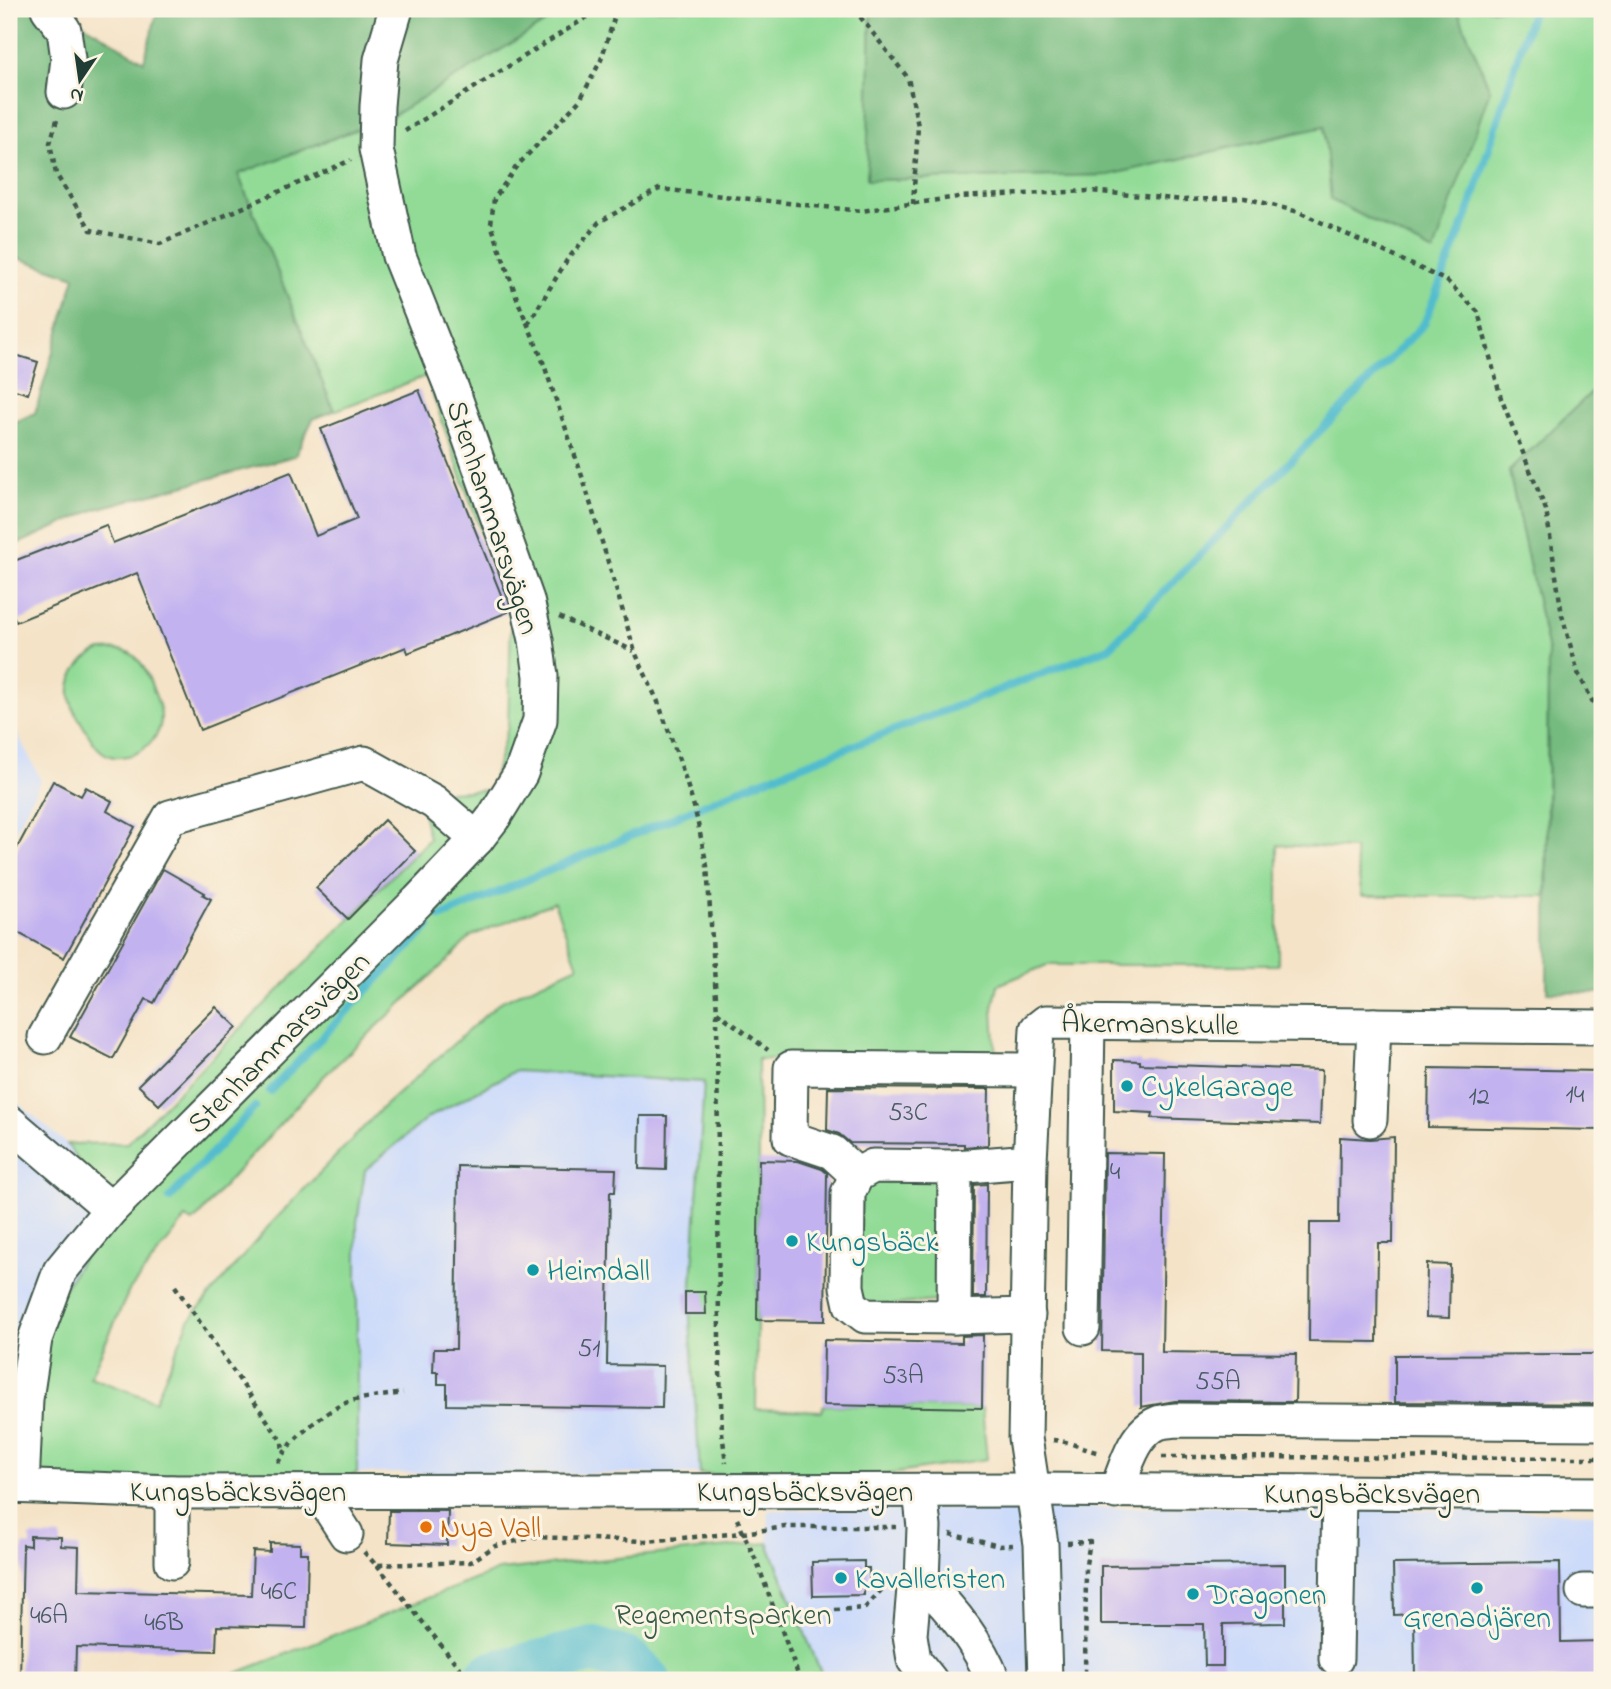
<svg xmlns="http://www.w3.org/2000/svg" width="1611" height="1689" font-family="'Indie Flower',sans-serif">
  <rect width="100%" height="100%" fill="#fcf5e5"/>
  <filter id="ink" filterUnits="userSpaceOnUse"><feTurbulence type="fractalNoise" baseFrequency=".0143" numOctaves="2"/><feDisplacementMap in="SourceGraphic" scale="14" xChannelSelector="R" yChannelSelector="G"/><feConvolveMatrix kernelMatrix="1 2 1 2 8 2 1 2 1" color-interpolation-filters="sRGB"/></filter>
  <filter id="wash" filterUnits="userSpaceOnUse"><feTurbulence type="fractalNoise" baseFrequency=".00686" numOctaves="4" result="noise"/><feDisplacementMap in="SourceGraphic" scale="28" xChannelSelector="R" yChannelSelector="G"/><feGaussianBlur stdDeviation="1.57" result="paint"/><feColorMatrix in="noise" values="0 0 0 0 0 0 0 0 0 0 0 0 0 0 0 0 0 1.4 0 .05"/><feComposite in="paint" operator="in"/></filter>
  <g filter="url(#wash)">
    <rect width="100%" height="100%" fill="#f4e3c7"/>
    <!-- built -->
    <g fill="#cddbfa">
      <polygon points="9,717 41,780 9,843"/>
      <polygon points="515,1071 704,1082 690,1319 700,1474 357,1473 357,1222 365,1170 429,1117"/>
      <polygon points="9,1095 67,1144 111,1209 9,1485"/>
      <polygon points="1217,1507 1602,1513 1602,1680 824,1680 768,1543 769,1510"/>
    </g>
    <!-- green -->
    <g fill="#91db96" stroke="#588c65" stroke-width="2" fill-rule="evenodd">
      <path d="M559,9H871L868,180L1108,175L1490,90L1457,9H1602V382L1509,471L1548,651L1546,896H1362L1354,849L1278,845V965H1047L998,985L993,1008L996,1062L758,1059L759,1160L756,1409L822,1411L823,1405L982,1408L987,1459L865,1478L700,1474L690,1319L704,1082L515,1071L429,1117L365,1170L357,1222V1473L319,1492L22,1486L35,1339L111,1209L67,1144L127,1143L429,839L423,813L449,792L490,790L508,727L511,617L426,376L334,411L238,174L392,116L548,21ZM554,902L578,966L500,1002L382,1108L267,1228L189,1320L155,1401L90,1377L129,1291L186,1218L192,1222L201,1214L222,1188L322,1078L451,957L471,936Z"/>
      <path d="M101,650C109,650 120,648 128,652C141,658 147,673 152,686C155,695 161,707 161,716C162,738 141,756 120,757C100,759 91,739 82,724C79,718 74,712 72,705C64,681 79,659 101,650Z"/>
      <polygon points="942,1178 947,1300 867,1307 855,1287 862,1183"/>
      <polygon points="768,1543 824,1680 219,1680 499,1570"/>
    </g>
    <!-- forest -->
    <g fill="#74bb7f" stroke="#4a7c5a" stroke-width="2">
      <polygon points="9,9 59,9 144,61 158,9 559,9 548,21 392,116 238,174 334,411 313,419 295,456 96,509 9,548 9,425 35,413 75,277 9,255"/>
      <polygon points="871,9 1457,9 1490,90 1434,252 1331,200 1324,126 1108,175 867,180"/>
      <polygon points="1602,382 1602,993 1547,992 1548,651 1509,471"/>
    </g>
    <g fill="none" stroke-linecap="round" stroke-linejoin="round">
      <!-- stream -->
      <g stroke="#51bccd" stroke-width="8">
        <polyline points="440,917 753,784 1109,648 1424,324 1471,205 1533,9"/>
        <polyline points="270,1091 429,926"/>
        <polyline points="170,1198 255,1107"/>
      </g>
      <!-- river -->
      <polyline stroke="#51bccd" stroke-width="46" points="485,1680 492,1674 594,1650 628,1661 648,1680"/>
    </g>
    <g id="blocks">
      <!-- building -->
      <g fill="#c3b2f0">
        <polygon points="9,353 38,362 28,394 9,388"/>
        <polygon points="419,390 508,612 408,653 406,647 200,730 137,573 16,622 9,604 9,563 106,525 113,543 291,472 316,536 357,519 321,429"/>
        <polygon points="53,781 81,796 86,787 112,801 107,811 135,827 64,958 9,928 9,863"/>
        <polygon points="384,820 415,851 348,919 316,888"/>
        <polygon points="163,869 205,893 203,895 211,899 154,1003 146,999 113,1059 70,1037"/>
        <polygon points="216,1007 237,1027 159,1105 138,1085"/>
        <polygon points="1114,1060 1140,1061 1140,1064 1322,1070 1320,1124 1152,1118 1153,1113 1114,1111"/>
        <polygon points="1429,1068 1602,1071 1602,1130 1428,1127"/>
        <polygon points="828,1088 989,1089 988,1145 964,1147 964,1144 850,1143 839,1134 827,1130"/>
        <polygon points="640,1116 667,1116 666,1170 639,1169"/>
        <polygon points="1340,1137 1370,1139 1394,1137 1393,1243 1378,1243 1377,1342 1309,1341 1310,1223 1339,1223"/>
        <polygon points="1105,1153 1165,1154 1162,1352 1296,1354 1295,1402 1175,1401 1141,1407 1141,1352 1102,1351"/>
        <polygon points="759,1160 798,1161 822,1169 827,1173 825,1321 757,1320"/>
        <polygon points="458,1166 616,1169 615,1192 610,1192 607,1365 663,1366 662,1408 447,1405 447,1384 438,1384 438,1372 433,1372 434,1349 456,1349"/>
        <polygon points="987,1184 986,1297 973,1297 974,1185"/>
        <polygon points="1427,1264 1450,1265 1449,1318 1426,1317"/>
        <polygon points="685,1292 705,1292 706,1314 685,1314"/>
        <polygon points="983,1335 982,1408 823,1405 824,1340 962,1343 962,1336"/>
        <polygon points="1562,1354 1602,1354 1602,1404 1395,1402 1395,1355"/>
        <polygon points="389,1511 448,1511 447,1545 388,1543"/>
        <polygon points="30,1536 61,1537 61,1546 79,1547 78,1591 251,1595 253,1551 270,1552 270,1543 300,1544 300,1553 308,1553 306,1628 217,1626 216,1651 76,1647 75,1680 20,1680 23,1545 30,1546"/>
        <polygon points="864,1561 864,1568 869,1568 870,1588 864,1588 864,1595 813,1596 812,1562"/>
        <polygon points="1560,1562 1561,1642 1602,1641 1602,1680 1415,1680 1414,1614 1394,1615 1393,1564"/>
        <polygon points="1285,1564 1285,1623 1223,1624 1223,1666 1205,1666 1204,1624 1101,1624 1101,1566"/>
      </g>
    </g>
  </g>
  <g filter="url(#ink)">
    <use href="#blocks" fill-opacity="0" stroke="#3f564a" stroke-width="2"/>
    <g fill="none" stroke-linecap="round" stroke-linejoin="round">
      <!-- minor casing -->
      <g stroke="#3f564a" stroke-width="37">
        <g id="minor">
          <polyline points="48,9 64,30 68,59 64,92"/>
          <polyline points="45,1037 170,817 364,763 434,802 477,839"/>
          <polyline points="1370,1120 1374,1025"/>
          <polyline points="9,1122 111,1209"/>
          <polyline points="857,1175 832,1152 790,1138 791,1068 1034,1070"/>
          <polyline points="1028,1315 954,1317 955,1167 1030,1161"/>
          <polyline points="954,1317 865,1316 851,1305 847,1287 848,1193 857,1175 873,1166 955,1167"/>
          <polyline points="1083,1328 1088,1022"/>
          <polyline points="9,1486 172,1492 1032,1490 1602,1494"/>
          <polyline points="22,1486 26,1399 35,1339 60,1271 111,1209 418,901 477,839 494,817 521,773 540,720 541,676 536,640 527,600 452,389 399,256 376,149 377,106 381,60 396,9"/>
          <polyline points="920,1491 924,1527 922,1581 914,1589 910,1635 914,1660 930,1680"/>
          <polyline points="172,1492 172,1562"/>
          <polyline points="319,1492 346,1534"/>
          <path d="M1116,1492C1125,1470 1133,1433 1158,1423C1163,1421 1169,1421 1175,1420L1602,1423"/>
          <path d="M922,1581C952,1609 978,1642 993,1680"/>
          <polyline points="1583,1591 1602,1591"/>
          <polyline points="1336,1659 1339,1493"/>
          <polyline points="1045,1680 1041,1544 1025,1438 1030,1161 1037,1029 1046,1022 1602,1027"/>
        </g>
      </g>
      <!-- path -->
      <g stroke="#3f564a" stroke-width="4.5" stroke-dasharray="5 5" stroke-linecap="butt">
        <polyline points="617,9 601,60 580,100 516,167 494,199 491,224 519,304 541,356 584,482 635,652 658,702 681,765 695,810 707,866 717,1012 719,1340 722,1432 726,1463"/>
        <polyline points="854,9 908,78 918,126 913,204"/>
        <polyline points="57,120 50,143 56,174 91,230 160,244 351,160"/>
        <polyline points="405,131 600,9"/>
        <polyline points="528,324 567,260 599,222 659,189 861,211 958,197 1090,191 1184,200 1245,198 1299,212 1447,281 1478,312 1501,398 1546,510 1562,615 1578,673 1602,720"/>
        <polyline points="559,617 634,651"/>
        <polyline points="717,1012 768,1050"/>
        <polyline points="175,1286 282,1442 283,1452"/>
        <path d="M1053,1440C1070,1441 1084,1450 1101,1453"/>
        <polyline points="1162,1457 1602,1458"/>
        <path d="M278,1463C288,1441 321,1415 343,1404C358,1397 386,1396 403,1393"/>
        <polyline points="737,1519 758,1565 800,1680"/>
        <polyline points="950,1534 999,1546 1013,1545"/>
        <polyline points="1067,1543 1090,1542 1086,1564 1085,1680"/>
        <polyline points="364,1552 376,1565 471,1562 495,1546 534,1537 645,1541 743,1533 785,1527 896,1527"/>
        <polyline points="377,1565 469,1680"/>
        <polyline points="835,1610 865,1608 882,1589 885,1588"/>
      </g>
      <!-- minor -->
      <use href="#minor" stroke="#fff" stroke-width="33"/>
    </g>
  </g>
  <!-- markers -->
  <g fill="#0f9aa8" stroke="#fcf5e5" stroke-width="2.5">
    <circle cx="1127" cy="1086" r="7"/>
    <circle cx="792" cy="1241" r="7"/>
    <circle cx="533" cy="1270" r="7"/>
    <circle cx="841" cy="1578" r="7"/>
    <circle cx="1477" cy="1588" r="7"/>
    <circle cx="1193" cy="1594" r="7"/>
  </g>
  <circle fill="#e8710a" stroke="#fcf5e5" stroke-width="2.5" cx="426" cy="1527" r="7"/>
  <g text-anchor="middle" stroke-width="6" stroke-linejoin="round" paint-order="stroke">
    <!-- number labels -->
    <g font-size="26" fill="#485a63">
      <text x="1575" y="1102">14</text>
      <text x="1479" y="1104">12</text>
      <text x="908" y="1120">53C</text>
      <text x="1115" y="1179">4</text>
      <text x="589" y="1356">51</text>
      <text x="903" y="1383">53A</text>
      <text x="1218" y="1389">55A</text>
      <text x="279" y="1599">46C</text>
      <text x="49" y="1623">46A</text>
      <text x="164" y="1630">46B</text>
    </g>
    <!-- street labels -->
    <g font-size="30" fill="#1f3d34" stroke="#fcf5e5">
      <text transform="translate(494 517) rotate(72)" y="10">Stenhammarsvägen</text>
      <text transform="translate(1150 1023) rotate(1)" y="10">Åkermanskulle</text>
      <text transform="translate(278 1042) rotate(-45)" y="10">Stenhammarsvägen</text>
      <text x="238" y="1501">Kungsbäcksvägen</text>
      <text x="805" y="1501">Kungsbäcksvägen</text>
      <text x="1372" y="1503">Kungsbäcksvägen</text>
    </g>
    <!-- culture labels -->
    <g font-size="30" fill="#0d838f" stroke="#fcf5e5" text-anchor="start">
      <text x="1141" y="1096">CykelGarage</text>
      <text x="806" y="1251">Kungsbäck</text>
      <text x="547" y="1280">Heimdall</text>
      <text x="855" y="1588">Kavalleristen</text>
      <text x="1207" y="1604">Dragonen</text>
      <text x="1477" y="1627" text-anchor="middle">Grenadjären</text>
    </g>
    <!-- food labels -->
    <g font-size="30" fill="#c56008" stroke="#fcf5e5" text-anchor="start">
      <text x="440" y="1537">Nya Vall</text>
    </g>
    <!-- park labels -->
    <g font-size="30" fill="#365d48" stroke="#fcf5e5">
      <text x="723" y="1624">Regementsparken</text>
    </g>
  </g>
  <!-- margin -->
  <rect width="1611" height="1689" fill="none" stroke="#fcf5e5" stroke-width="35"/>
  <!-- north arrow -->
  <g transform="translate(80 80) rotate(193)" stroke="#fcf5e5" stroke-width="5" paint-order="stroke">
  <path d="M0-5L12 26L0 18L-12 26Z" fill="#1f3d34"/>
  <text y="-10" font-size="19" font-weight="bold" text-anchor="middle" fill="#1f3d34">N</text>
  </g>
</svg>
